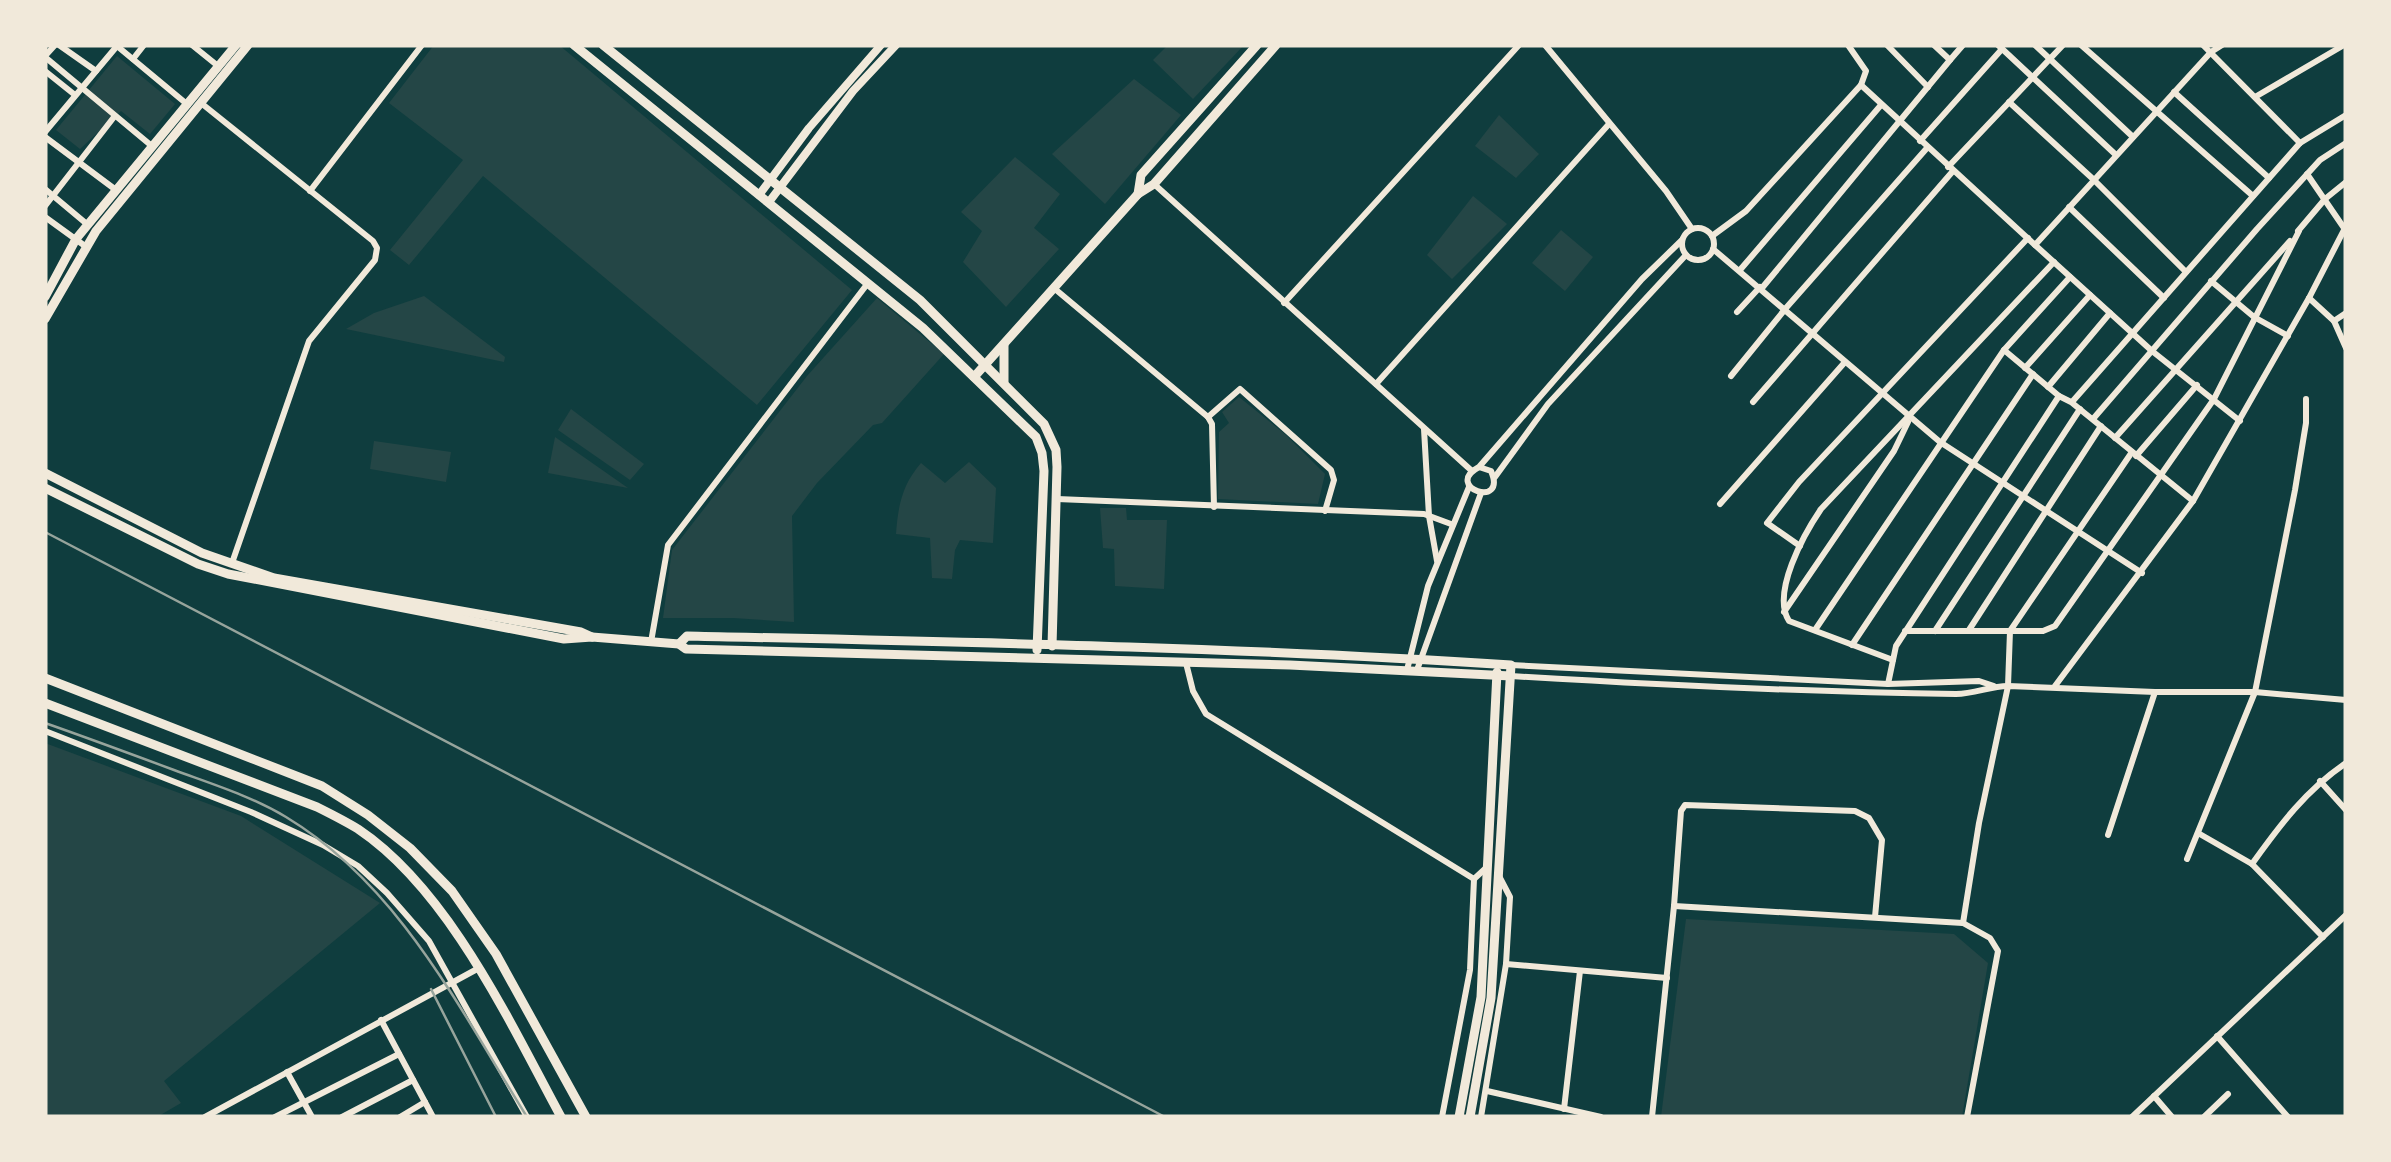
<svg xmlns="http://www.w3.org/2000/svg" width="2391" height="1162" font-family="Karla,sans-serif">
  <rect width="100%" height="100%" fill="#0f3d3e"/>
  <!-- green -->
  <g fill="#244646">
    <polygon points="434,45 559,45 852,290 757,405 483,176 409,265 390,250 463,160 389,103"/>
    <polygon points="1168,45 1244,45 1193,99 1153,60"/>
    <polygon points="117,56 175,104 150,134 121,111 80,149 56,130"/>
    <polygon points="1134,79 1181,115 1105,204 1052,154"/>
    <polygon points="1499,115 1539,154 1516,178 1475,146"/>
    <polygon points="1015,157 1060,194 1034,228 1059,249 1006,307 963,262 982,231 961,212"/>
    <polygon points="1473,196 1507,224 1452,279 1427,255"/>
    <polygon points="1561,230 1593,257 1565,291 1532,263"/>
    <polygon points="424,296 505,357 504,362 346,329 374,313"/>
    <polygon points="877,298 944,354 882,423 873,425 817,483 792,516 794,622 733,618 663,618 672,550 807,376"/>
    <polygon points="1239,397 1285,434 1325,474 1318,504 1218,499 1219,432 1229,423 1222,412"/>
    <polygon points="571,409 644,464 630,480 558,430"/>
    <polygon points="555,437 628,488 548,473"/>
    <polygon points="374,441 451,452 446,482 370,469"/>
    <path d="M969,462L996,488L993,543L960,540L955,550L952,579L932,578L930,538L896,534C898,506 902,485 921,463L945,483Z"/>
    <polygon points="1100,508 1126,508 1127,520 1167,520 1164,589 1115,586 1114,549 1103,548"/>
    <polygon points="45,743 241,816 380,903 164,1081 181,1103 157,1117 45,1117"/>
    <polygon points="1686,919 1954,934 1988,963 1962,1117 1661,1117"/>
  </g>
  <g fill="none" stroke-linecap="round" stroke-linejoin="round">
    <!-- minor -->
    <g stroke="#f1e9da" stroke-width="6">
      <polyline points="59,45 96,71"/>
      <polyline points="192,45 218,66"/>
      <polyline points="1545,45 1666,191 1692,229"/>
      <polyline points="1887,45 1928,87"/>
      <polyline points="1934,45 1950,60 1963,45"/>
      <polyline points="1998,45 2116,155"/>
      <polyline points="2035,45 2133,137"/>
      <polyline points="2081,45 2253,196"/>
      <polyline points="2203,45 2300,143"/>
      <polyline points="117,46 188,105"/>
      <polyline points="45,56 55,45"/>
      <polyline points="45,57 153,147"/>
      <polyline points="133,59 144,45"/>
      <polyline points="45,71 75,95"/>
      <polyline points="1861,85 2035,245 2211,52 2222,45"/>
      <polyline points="2174,92 2269,178"/>
      <polyline points="2255,97 2344,45"/>
      <polyline points="2009,102 2093,179 2186,272"/>
      <polyline points="201,103 373,241 377,248 375,260 309,341 232,563"/>
      <polyline points="45,132 117,46"/>
      <polyline points="45,137 116,190"/>
      <polyline points="1920,141 2002,49"/>
      <polyline points="1948,167 2063,45"/>
      <polyline points="2307,174 2344,228"/>
      <polyline points="1154,184 1472,471"/>
      <polyline points="45,189 88,225"/>
      <polyline points="310,191 422,45"/>
      <polyline points="45,206 114,117"/>
      <polyline points="2069,207 2164,298"/>
      <polyline points="45,217 85,246"/>
      <circle cx="1698" cy="244" r="16"/>
      <polyline points="2298,231 2325,199 2346,182"/>
      <polyline points="1712,236 1746,211 1861,85 1866,71 1848,45"/>
      <polyline points="2035,245 2152,351 2240,421"/>
      <polyline points="1713,249 1940,442 2142,573"/>
      <polyline points="1740,270 1881,105"/>
      <polyline points="2211,281 2254,317 2288,336"/>
      <polyline points="1762,288 1950,60"/>
      <polyline points="1055,289 1208,417 1212,424 1214,507"/>
      <polyline points="2309,298 2334,321 2346,313"/>
      <polyline points="1284,303 1519,45"/>
      <polyline points="1737,312 1760,287"/>
      <polyline points="2334,321 2346,348"/>
      <polyline points="2004,350 2059,396"/>
      <polyline points="2025,368 2090,295"/>
      <polyline points="1731,376 1786,308 1927,148"/>
      <polyline points="1376,384 1609,124"/>
      <polyline points="2048,387 2110,313"/>
      <polyline points="1753,402 1953,171"/>
      <polyline points="2072,402 2300,143 2346,115"/>
      <polyline points="1208,417 1240,389 1331,470 1334,480 1325,511"/>
      <polyline points="2093,419 2257,229 2320,160 2346,143"/>
      <polyline points="1424,429 1429,516 1437,561"/>
      <polyline points="2115,438 2290,241"/>
      <polyline points="2136,456 2197,385"/>
      <path d="M1479,467L1491,471C1508,510 1442,487 1479,467L1642,279L1682,240"/>
      <polyline points="1495,477 1548,404 1686,255"/>
      <polyline points="1057,499 1424,514 1451,524"/>
      <polyline points="1720,504 1845,362"/>
      <polyline points="1800,546 1767,523 1799,482 2028,238"/>
      <polyline points="1784,612 1894,451 1908,422"/>
      <polyline points="1815,630 2004,350 2070,277"/>
      <polyline points="1969,630 2101,426"/>
      <polyline points="1905,631 2043,631 2055,626 2214,399 2299,231"/>
      <polyline points="1935,631 2080,409"/>
      <polyline points="651,642 668,545 868,283"/>
      <polyline points="1852,645 2033,374"/>
      <path d="M1893,660L1789,621C1771,593 1804,534 1821,509L2054,262"/>
      <polyline points="1186,663 1193,691 1206,714 1474,879"/>
      <polyline points="1511,665 1888,684 1979,681 1994,686"/>
      <polyline points="1407,670 1428,586 1469,487"/>
      <polyline points="1417,670 1481,493"/>
      <path d="M1511,676C1659,685 1807,692 1956,694C1975,694 1990,686 2008,686L2155,692H2255L2346,700"/>
      <polyline points="1888,684 1896,646 2059,396 2071,402 2193,501"/>
      <polyline points="2055,686 2193,501 2309,298 2346,226"/>
      <polyline points="45,731 251,812 323,845 358,866 387,893 429,941 527,1117"/>
      <polyline points="2320,781 2346,810"/>
      <polyline points="2198,833 2252,864 2323,937"/>
      <polyline points="2108,835 2155,692"/>
      <polyline points="2187,859 2255,692 2295,490 2306,423 2306,399"/>
      <path d="M2252,864C2280,825 2306,790 2346,763"/>
      <polyline points="1674,906 1963,923 1990,938 1998,951 1967,1117"/>
      <polyline points="1963,923 1979,823 2008,686 2010,631 2132,452"/>
      <polyline points="1506,964 1667,978"/>
      <polyline points="381,1020 433,1117"/>
      <polyline points="2217,1036 2288,1117"/>
      <polyline points="287,1072 312,1117"/>
      <polyline points="1487,1091 1601,1117"/>
      <polyline points="2154,1096 2172,1117"/>
      <polyline points="1564,1109 1580,971"/>
      <polyline points="205,1117 479,968"/>
      <polyline points="275,1117 399,1054"/>
      <polyline points="342,1117 413,1080"/>
      <polyline points="400,1117 425,1102"/>
      <polyline points="1442,1117 1470,970 1474,879 1487,867"/>
      <polyline points="1481,1117 1506,964 1510,897 1499,876"/>
      <polyline points="1652,1117 1674,906 1681,811 1685,805 1855,811 1869,818 1882,840 1875,917"/>
      <polyline points="2132,1117 2346,915"/>
      <polyline points="2204,1117 2228,1094"/>
    </g>
    <!-- tertiary -->
    <g stroke="#f1e9da" stroke-width="8">
      <polyline points="759,195 809,128 881,45"/>
      <polyline points="769,202 853,91 896,45"/>
    </g>
    <!-- secondary -->
    <g stroke="#f1e9da" stroke-width="9">
      <polyline points="574,45 923,328 1036,437 1042,453 1044,471 1037,650"/>
      <polyline points="603,45 920,300 1044,424 1056,450 1057,467 1052,646"/>
      <polyline points="1138,194 1141,175 1257,45"/>
      <polyline points="45,297 76,239 236,45"/>
      <polyline points="45,319 96,231 248,45"/>
      <polyline points="974,377 1138,194 1154,184 1276,45"/>
      <polyline points="1004,382 1004,345"/>
      <polyline points="45,473 202,553 274,578 581,632 592,637"/>
      <polyline points="45,488 198,564 228,574 564,639 592,637 679,644 686,649 1290,665 1511,676"/>
      <path d="M679,644L687,636C962,642 1237,647 1511,665L1491,998L1470,1117"/>
      <polyline points="1459,1117 1481,997 1497,672"/>
    </g>
    <!-- primary -->
    <g stroke="#f1e9da" stroke-width="9">
      <polyline points="45,678 322,786 368,815 410,848 452,891 496,954 586,1117"/>
      <path d="M45,703L317,807C331,814 345,821 358,829C449,890 510,1023 561,1117"/>
    </g>
    <!-- rail -->
    <g stroke="#97a49c" stroke-width="2.5">
      <polyline points="45,532 1165,1117"/>
      <path d="M45,723C88,738 131,754 174,770C212,784 251,796 286,817C399,885 459,1008 527,1117"/>
      <polyline points="431,989 496,1117"/>
    </g>
  </g>
  <!-- border -->
  <rect width="2391" height="1162" fill="none" stroke="#f1e9da" stroke-width="95"/>
</svg>
